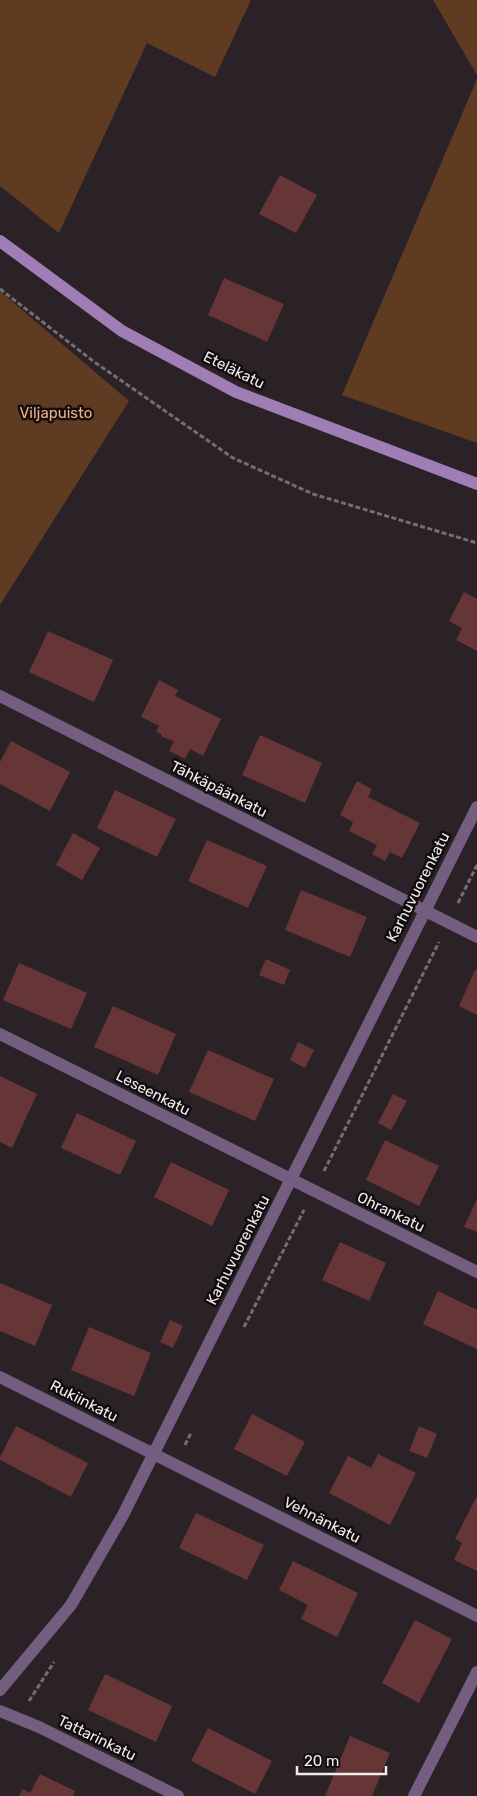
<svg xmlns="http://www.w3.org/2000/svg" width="477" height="1796" font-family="Rubik,sans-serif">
  <rect width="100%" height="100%" fill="#2b2227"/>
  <!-- green -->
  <g fill="#5f3b21">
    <polygon points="0,0 251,0 215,77 147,43 59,233 0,186"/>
    <polygon points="433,0 477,0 477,75"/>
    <polygon points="477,79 477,443 342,395"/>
    <polygon points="0,291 129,401 0,605"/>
  </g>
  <!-- building -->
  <g fill="#663535">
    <polygon points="280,175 317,195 296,233 259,214"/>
    <polygon points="224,278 284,304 267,342 208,315"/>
    <polygon points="464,592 477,599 477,651 456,640 462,628 449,621"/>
    <polygon points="48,631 113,660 94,702 29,672"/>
    <polygon points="159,680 178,690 175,696 221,719 203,756 190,749 185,759 169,751 174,741 162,737 161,734 156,732 159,726 141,717"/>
    <polygon points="260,735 322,763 305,803 242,775"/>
    <polygon points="11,741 70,772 50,811 0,784 0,762"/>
    <polygon points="357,781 372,789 368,797 420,823 402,858 390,852 385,861 372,854 377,845 349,831 353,822 340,815"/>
    <polygon points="115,790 176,819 157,857 97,828"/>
    <polygon points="73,833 100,848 82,880 56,865"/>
    <polygon points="207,840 267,866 248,908 188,881"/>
    <polygon points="301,890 367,917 350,957 285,930"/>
    <polygon points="266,959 290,970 284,985 259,975"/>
    <polygon points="19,963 87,993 71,1029 3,1000"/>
    <polygon points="475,970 477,970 477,1015 459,1006"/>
    <polygon points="113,1006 176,1034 158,1075 94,1047"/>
    <polygon points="298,1042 314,1050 305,1068 290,1060"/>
    <polygon points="208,1050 274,1079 255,1121 189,1092"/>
    <polygon points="0,1076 37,1094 12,1148 0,1142"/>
    <polygon points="393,1094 407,1101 391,1130 378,1123"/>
    <polygon points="77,1113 136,1141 120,1175 61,1148"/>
    <polygon points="385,1140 439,1166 419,1206 366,1180"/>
    <polygon points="171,1162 229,1190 212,1226 154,1197"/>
    <polygon points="477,1199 477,1232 464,1227"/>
    <polygon points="340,1242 386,1263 369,1301 322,1280"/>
    <polygon points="0,1283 52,1305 35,1346 0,1331"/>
    <polygon points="438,1291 477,1310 477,1349 423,1324"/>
    <polygon points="170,1320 183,1326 173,1348 160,1342"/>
    <polygon points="89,1327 151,1353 134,1396 71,1370"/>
    <polygon points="252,1414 305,1442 287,1476 234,1449"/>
    <polygon points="16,1426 88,1463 71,1497 0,1460 0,1457"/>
    <polygon points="419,1426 437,1434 427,1458 409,1451"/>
    <polygon points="378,1454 416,1473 390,1525 329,1493 348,1456 371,1468"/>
    <polygon points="477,1496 477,1571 454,1560 462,1543 455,1539"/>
    <polygon points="196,1513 264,1545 247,1580 179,1548"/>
    <polygon points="293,1561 358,1593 337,1637 301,1619 308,1605 279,1590"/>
    <polygon points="415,1620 452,1639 419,1703 382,1683"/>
    <polygon points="105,1674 172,1706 156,1742 88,1710"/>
    <polygon points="208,1728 272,1761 255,1794 191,1761"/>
    <polygon points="350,1736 390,1753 372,1796 325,1796"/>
    <polygon points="40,1774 75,1791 73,1796 19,1796 23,1789 30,1793"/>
  </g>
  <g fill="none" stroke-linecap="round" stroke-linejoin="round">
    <!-- path -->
    <g stroke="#766d72" stroke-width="3" stroke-dasharray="5 2.5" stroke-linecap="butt">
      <polyline points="0,289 93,361 233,458 313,494 477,543"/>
      <polyline points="458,903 477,865"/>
      <polyline points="324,1171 439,942"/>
      <polyline points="244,1327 304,1210"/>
      <polyline points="185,1445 191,1433"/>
      <polyline points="29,1701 54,1662"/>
    </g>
    <!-- minor -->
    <g stroke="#735e80" stroke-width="12">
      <polyline points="0,696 477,937"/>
      <polyline points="0,1034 477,1272"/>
      <polyline points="0,1377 477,1616"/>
      <polyline points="0,1711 39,1727 178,1796"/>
      <polyline points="414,1796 477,1672"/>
    </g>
    <!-- tertiary -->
    <polyline stroke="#735e80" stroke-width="12" points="0,1690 71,1605 123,1515 477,807"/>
    <!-- secondary -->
    <polyline stroke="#a07db4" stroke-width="12" points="0,241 122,331 236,392 477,484"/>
  </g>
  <g text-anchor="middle" stroke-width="5" stroke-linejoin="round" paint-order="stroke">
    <!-- street labels -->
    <g font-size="15" fill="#f2ebee" stroke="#110d0f">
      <text transform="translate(234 370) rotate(26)" y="5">Eteläkatu</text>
      <text transform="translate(219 789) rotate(27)" y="5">Tähkäpäänkatu</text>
      <text transform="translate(418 887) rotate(-63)" y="5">Karhuvuorenkatu</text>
      <text transform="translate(153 1093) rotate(27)" y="5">Leseenkatu</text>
      <text transform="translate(391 1212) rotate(26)" y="5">Ohrankatu</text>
      <text transform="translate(238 1250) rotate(-63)" y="5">Karhuvuorenkatu</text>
      <text transform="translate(84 1401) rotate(27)" y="5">Rukiinkatu</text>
      <text transform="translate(322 1520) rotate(27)" y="5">Vehnänkatu</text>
      <text transform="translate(97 1738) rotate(26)" y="5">Tattarinkatu</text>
    </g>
    <!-- park labels -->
    <g font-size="15" fill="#f3af80" stroke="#110d0f">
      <text x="56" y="418">Viljapuisto</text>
    </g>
  </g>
  <!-- scale -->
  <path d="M297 1766v8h89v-8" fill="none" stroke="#f2ebee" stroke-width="2.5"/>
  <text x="304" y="1766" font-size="15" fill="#f2ebee" stroke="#110d0f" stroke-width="4" paint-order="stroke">20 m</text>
</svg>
